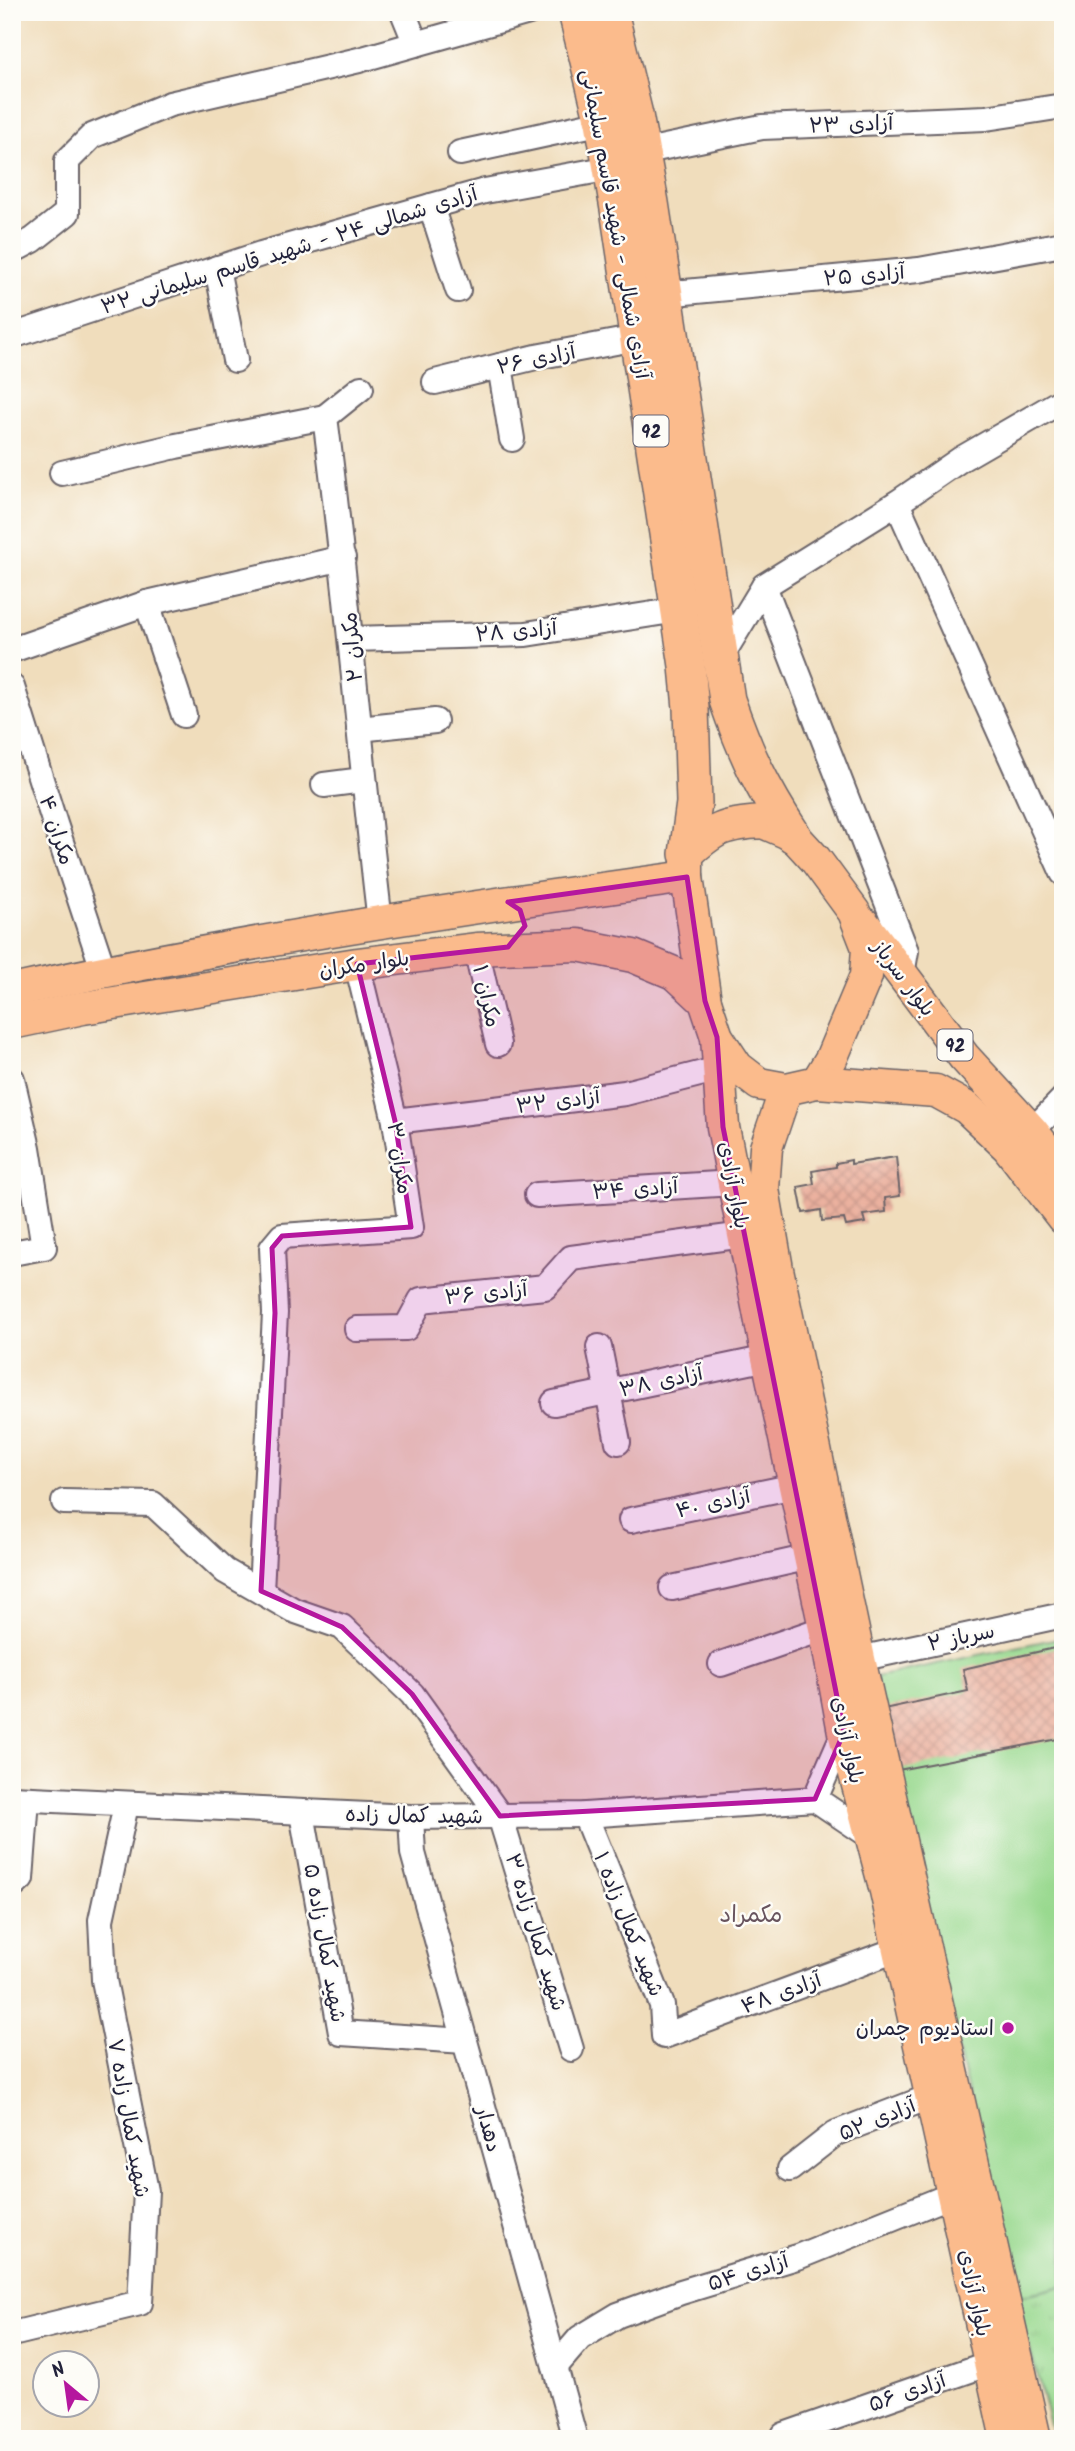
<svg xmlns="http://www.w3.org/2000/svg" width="1075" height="2451" font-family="Kalam,'Playpen Sans Arabic',sans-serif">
  <defs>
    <pattern id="park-tufts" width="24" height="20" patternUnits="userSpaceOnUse" patternTransform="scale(1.75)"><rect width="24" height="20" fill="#99d98f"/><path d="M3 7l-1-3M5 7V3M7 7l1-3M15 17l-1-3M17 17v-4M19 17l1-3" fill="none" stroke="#84ba7c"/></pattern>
    <pattern id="building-cross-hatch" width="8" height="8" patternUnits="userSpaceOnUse" patternTransform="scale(1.75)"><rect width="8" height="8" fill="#ebb19f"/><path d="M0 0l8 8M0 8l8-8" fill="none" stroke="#c9988a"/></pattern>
  </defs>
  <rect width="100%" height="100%" fill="#fdfcf7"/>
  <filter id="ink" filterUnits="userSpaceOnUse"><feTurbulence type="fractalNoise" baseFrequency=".0143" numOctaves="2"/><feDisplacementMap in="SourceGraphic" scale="14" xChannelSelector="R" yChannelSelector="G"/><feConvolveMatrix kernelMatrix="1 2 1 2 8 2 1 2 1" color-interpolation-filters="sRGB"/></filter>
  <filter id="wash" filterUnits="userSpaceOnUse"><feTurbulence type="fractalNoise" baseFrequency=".00686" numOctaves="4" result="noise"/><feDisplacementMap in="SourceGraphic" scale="28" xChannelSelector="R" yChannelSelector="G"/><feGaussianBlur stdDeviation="1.57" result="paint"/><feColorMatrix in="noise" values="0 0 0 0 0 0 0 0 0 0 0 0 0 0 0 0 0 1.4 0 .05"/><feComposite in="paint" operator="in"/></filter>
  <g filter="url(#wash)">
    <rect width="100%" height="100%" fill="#f0ddbc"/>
    <!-- grass -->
    <polygon fill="#99d98f" stroke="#5e7e65" stroke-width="2" points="1063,1637 1063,2286 1016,2297 871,1678"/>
    <!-- park -->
    <polygon fill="url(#park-tufts)" stroke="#5e7e65" stroke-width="2" points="1063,2286 1063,2439 1054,2439 1016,2297"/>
    <g id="blocks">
      <!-- building -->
      <g fill="url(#building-cross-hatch)">
        <polygon points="896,1157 900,1196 885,1198 886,1212 863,1215 865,1223 846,1226 844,1219 822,1221 821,1210 803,1213 798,1187 814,1184 812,1171 836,1167 836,1163 851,1160 851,1164"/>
        <polygon points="1063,1646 1063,1738 893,1771 879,1710 968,1691 963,1669"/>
      </g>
    </g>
  </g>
  <g filter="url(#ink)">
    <use href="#blocks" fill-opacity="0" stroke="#6a6368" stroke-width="2"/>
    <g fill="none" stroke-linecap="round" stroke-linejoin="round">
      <!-- minor casing -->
      <g stroke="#6a6368" stroke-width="28">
        <g id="minor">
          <polyline points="403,12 416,44"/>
          <polyline points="641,152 762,127 986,118 1063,106"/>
          <polyline points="460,153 603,122"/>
          <polyline points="431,206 458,290"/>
          <polyline points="12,251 33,240 67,213 67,161 92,136 170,104 359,60 529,12"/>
          <polyline points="217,268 235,360"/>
          <polyline points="664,294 919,270 1063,244"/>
          <polyline points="12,336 261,254 431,206 485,191 611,168"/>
          <polyline points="500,366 512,439"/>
          <polyline points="435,382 536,357 637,338"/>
          <path d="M361,388L325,417C347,585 360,754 380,922"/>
          <polyline points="62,473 176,446 325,417"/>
          <polyline points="897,503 1063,873"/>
          <polyline points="764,586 906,951 902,975"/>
          <polyline points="147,603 184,715"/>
          <polyline points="352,639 526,634 678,610"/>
          <polyline points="12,650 147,603 343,558"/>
          <polyline points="719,660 764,586 897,503 961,459 1063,400"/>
          <polyline points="12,687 55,824 104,972"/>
          <polyline points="359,729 435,721"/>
          <polyline points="324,785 363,780"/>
          <polyline points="476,949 498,1044"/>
          <polyline points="12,1079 28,1148 44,1247 12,1253"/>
          <polyline points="395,1121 625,1093 719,1069"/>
          <polyline points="1032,1131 1063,1099"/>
          <polyline points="537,1195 734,1183"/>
          <polyline points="357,1329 406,1328 421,1300 545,1287 571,1258 744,1235"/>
          <polyline points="599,1347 618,1442"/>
          <polyline points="554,1403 768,1358"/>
          <polyline points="64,1502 153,1504 225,1571 293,1610 342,1627 412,1694 500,1816 571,2049"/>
          <polyline points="631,1520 795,1486"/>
          <polyline points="672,1588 810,1557"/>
          <polyline points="261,1591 275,1313 272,1248 282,1236 411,1227 395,1121 357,964"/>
          <polyline points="859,1659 1063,1615"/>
          <polyline points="721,1664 825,1628"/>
          <polyline points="12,1798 411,1817 585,1815 815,1799"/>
          <polyline points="815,1799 844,1732"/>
          <polyline points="815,1799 870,1836"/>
          <polyline points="302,1813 341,2033 465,2041"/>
          <polyline points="585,1815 662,2005 664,2036 899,1949"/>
          <polyline points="411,1817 413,1853 575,2439"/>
          <polyline points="12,1887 21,1879 27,1799"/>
          <polyline points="790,2169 836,2133 932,2096"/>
          <polyline points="12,2334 140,2303 146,2191 104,1980 101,1920 126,1805"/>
          <polyline points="555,2367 580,2338 618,2315 681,2292 800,2256 954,2194"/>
          <polyline points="784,2435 990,2363"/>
        </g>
      </g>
      <!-- major casing -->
      <g stroke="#6a6368" stroke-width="35">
        <g id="major">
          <path d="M763,822L793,835L815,859L854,912L868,948L866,976L831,1059L817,1082L786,1089L759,1084L737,1067L717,1037L705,1001L687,877V854C715,828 724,824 763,822Z"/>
          <polyline points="864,924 964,1057 1032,1131 1063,1171"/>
          <path d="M12,991C235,942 462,908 687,877"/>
          <polyline points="12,1023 83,1008 357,964 476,949 578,945 633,956 676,974 705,1001"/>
          <polyline points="717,1037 723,1127 768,1358 825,1628 844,1732 886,1891 1007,2439"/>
          <polyline points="817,1082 936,1091 967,1108 1008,1147 1063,1218"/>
          <polyline points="786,1089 766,1148 763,1189 777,1269 859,1659 1035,2439"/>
        </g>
      </g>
      <!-- highway casing -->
      <g stroke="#6a6368" stroke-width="38">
        <g id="highway">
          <polyline points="576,12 603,122 618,209 687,666 691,708 694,803 687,854"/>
          <path d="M610,12L635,115L651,203L727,700C745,752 762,788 793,835"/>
        </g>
      </g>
      <!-- minor -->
      <use href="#minor" stroke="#fff" stroke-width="24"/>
      <!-- major -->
      <use href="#major" stroke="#fbbb8c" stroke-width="32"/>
      <!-- highway -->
      <use href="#highway" stroke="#fbbb8c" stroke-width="35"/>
    </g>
  </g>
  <!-- marked area -->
  <path fill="#b5179e" fill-opacity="0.2" stroke="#b5179e" stroke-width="5" stroke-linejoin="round" d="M687,877L705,1001L717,1037L723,1127L844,1732L815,1799L500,1816L412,1694L342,1627L261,1591L275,1313L272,1248L282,1236L411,1227L395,1121L357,964L508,947L525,926L520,910L508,902Z"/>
  <!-- markers -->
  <circle fill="#b5179e" stroke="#fdfcf7" stroke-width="2.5" cx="1008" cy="2028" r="7"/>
  <g text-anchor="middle" stroke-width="5" stroke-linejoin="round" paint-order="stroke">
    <!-- shield labels -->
    <g fill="#fdfcf7" stroke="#646373" stroke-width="2">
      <rect x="633.5" y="415.5" width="35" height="31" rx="5"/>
      <rect x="937.5" y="1029.5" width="35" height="31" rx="5"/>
    </g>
    <g font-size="19" font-weight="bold" fill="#22223b">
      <text x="651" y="438">92</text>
      <text x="955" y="1052">92</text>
    </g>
    <!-- street labels -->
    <g font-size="21" fill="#22223b" stroke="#fdfcf7">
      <text transform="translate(851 124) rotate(-2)" y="7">آزادی ۲۳</text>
      <text transform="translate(616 224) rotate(80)" y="7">آزادی شمالی - شهید قاسم سلیمانی</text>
      <text transform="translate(289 250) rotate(-17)" y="7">آزادی شمالی ۲۴ - شهید قاسم سلیمانی ۳۲</text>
      <text transform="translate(864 275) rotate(-5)" y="7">آزادی ۲۵</text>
      <text transform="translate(536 359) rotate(-12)" y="7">آزادی ۲۶</text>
      <text transform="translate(516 631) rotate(-5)" y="7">آزادی ۲۸</text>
      <text transform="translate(352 647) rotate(-95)" y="7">مکران ۲</text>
      <text transform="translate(57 830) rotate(72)" y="7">مکران ۴</text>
      <text transform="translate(364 964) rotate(-8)" y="7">بلوار مکران</text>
      <text transform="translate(904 978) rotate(53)" y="7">بلوار سرباز</text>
      <text transform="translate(487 996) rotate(77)" y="7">مکران ۱</text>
      <text transform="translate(558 1101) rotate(-7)" y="7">آزادی ۳۲</text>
      <text transform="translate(400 1158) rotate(81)" y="7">مکران ۳</text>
      <text transform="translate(734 1185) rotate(79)" y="7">بلوار آزادی</text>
      <text transform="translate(635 1189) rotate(-4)" y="7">آزادی ۳۴</text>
      <text transform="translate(486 1293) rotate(-6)" y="7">آزادی ۳۶</text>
      <text transform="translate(661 1381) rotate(-12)" y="7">آزادی ۳۸</text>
      <text transform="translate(713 1503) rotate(-12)" y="7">آزادی ۴۰</text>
      <text transform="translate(961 1637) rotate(-12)" y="7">سرباز ۲</text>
      <text transform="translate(848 1740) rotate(78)" y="7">بلوار آزادی</text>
      <text transform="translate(414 1815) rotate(1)" y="7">شهید کمال زاده</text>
      <text transform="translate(629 1924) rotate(68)" y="7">شهید کمال زاده ۱</text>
      <text transform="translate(536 1932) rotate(73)" y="7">شهید کمال زاده ۳</text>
      <text transform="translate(325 1943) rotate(80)" y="7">شهید کمال زاده ۵</text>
      <text transform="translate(781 1993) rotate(-20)" y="7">آزادی ۴۸</text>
      <text transform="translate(129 2118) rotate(80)" y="7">شهید کمال زاده ۷</text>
      <text transform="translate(877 2119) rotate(-22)" y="7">آزادی ۵۲</text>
      <text transform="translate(489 2129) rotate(75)" y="7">دهدار</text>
      <text transform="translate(748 2272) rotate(-17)" y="7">آزادی ۵۴</text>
      <text transform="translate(975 2293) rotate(78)" y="7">بلوار آزادی</text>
      <text transform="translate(907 2392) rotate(-19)" y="7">آزادی ۵۶</text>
    </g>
    <!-- poi labels -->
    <g font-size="21" fill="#22223b" stroke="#fdfcf7" text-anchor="end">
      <text x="994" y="2035">استادیوم چمران</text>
    </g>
    <!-- neighbourhood labels -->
    <g font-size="23" fill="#68545e" stroke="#fdfcf7">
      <text x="751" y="1922">مکمراد</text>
    </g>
  </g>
  <!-- margin -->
  <rect width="1075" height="2451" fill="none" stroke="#fdfcf7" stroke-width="42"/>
  <!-- north arrow -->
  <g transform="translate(66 2384) rotate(331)"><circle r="33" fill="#fdfcf7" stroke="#a5a5ac" stroke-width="2"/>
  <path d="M0-5L12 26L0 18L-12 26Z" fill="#b5179e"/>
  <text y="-10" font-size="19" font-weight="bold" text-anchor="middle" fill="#22223b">N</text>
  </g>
</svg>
